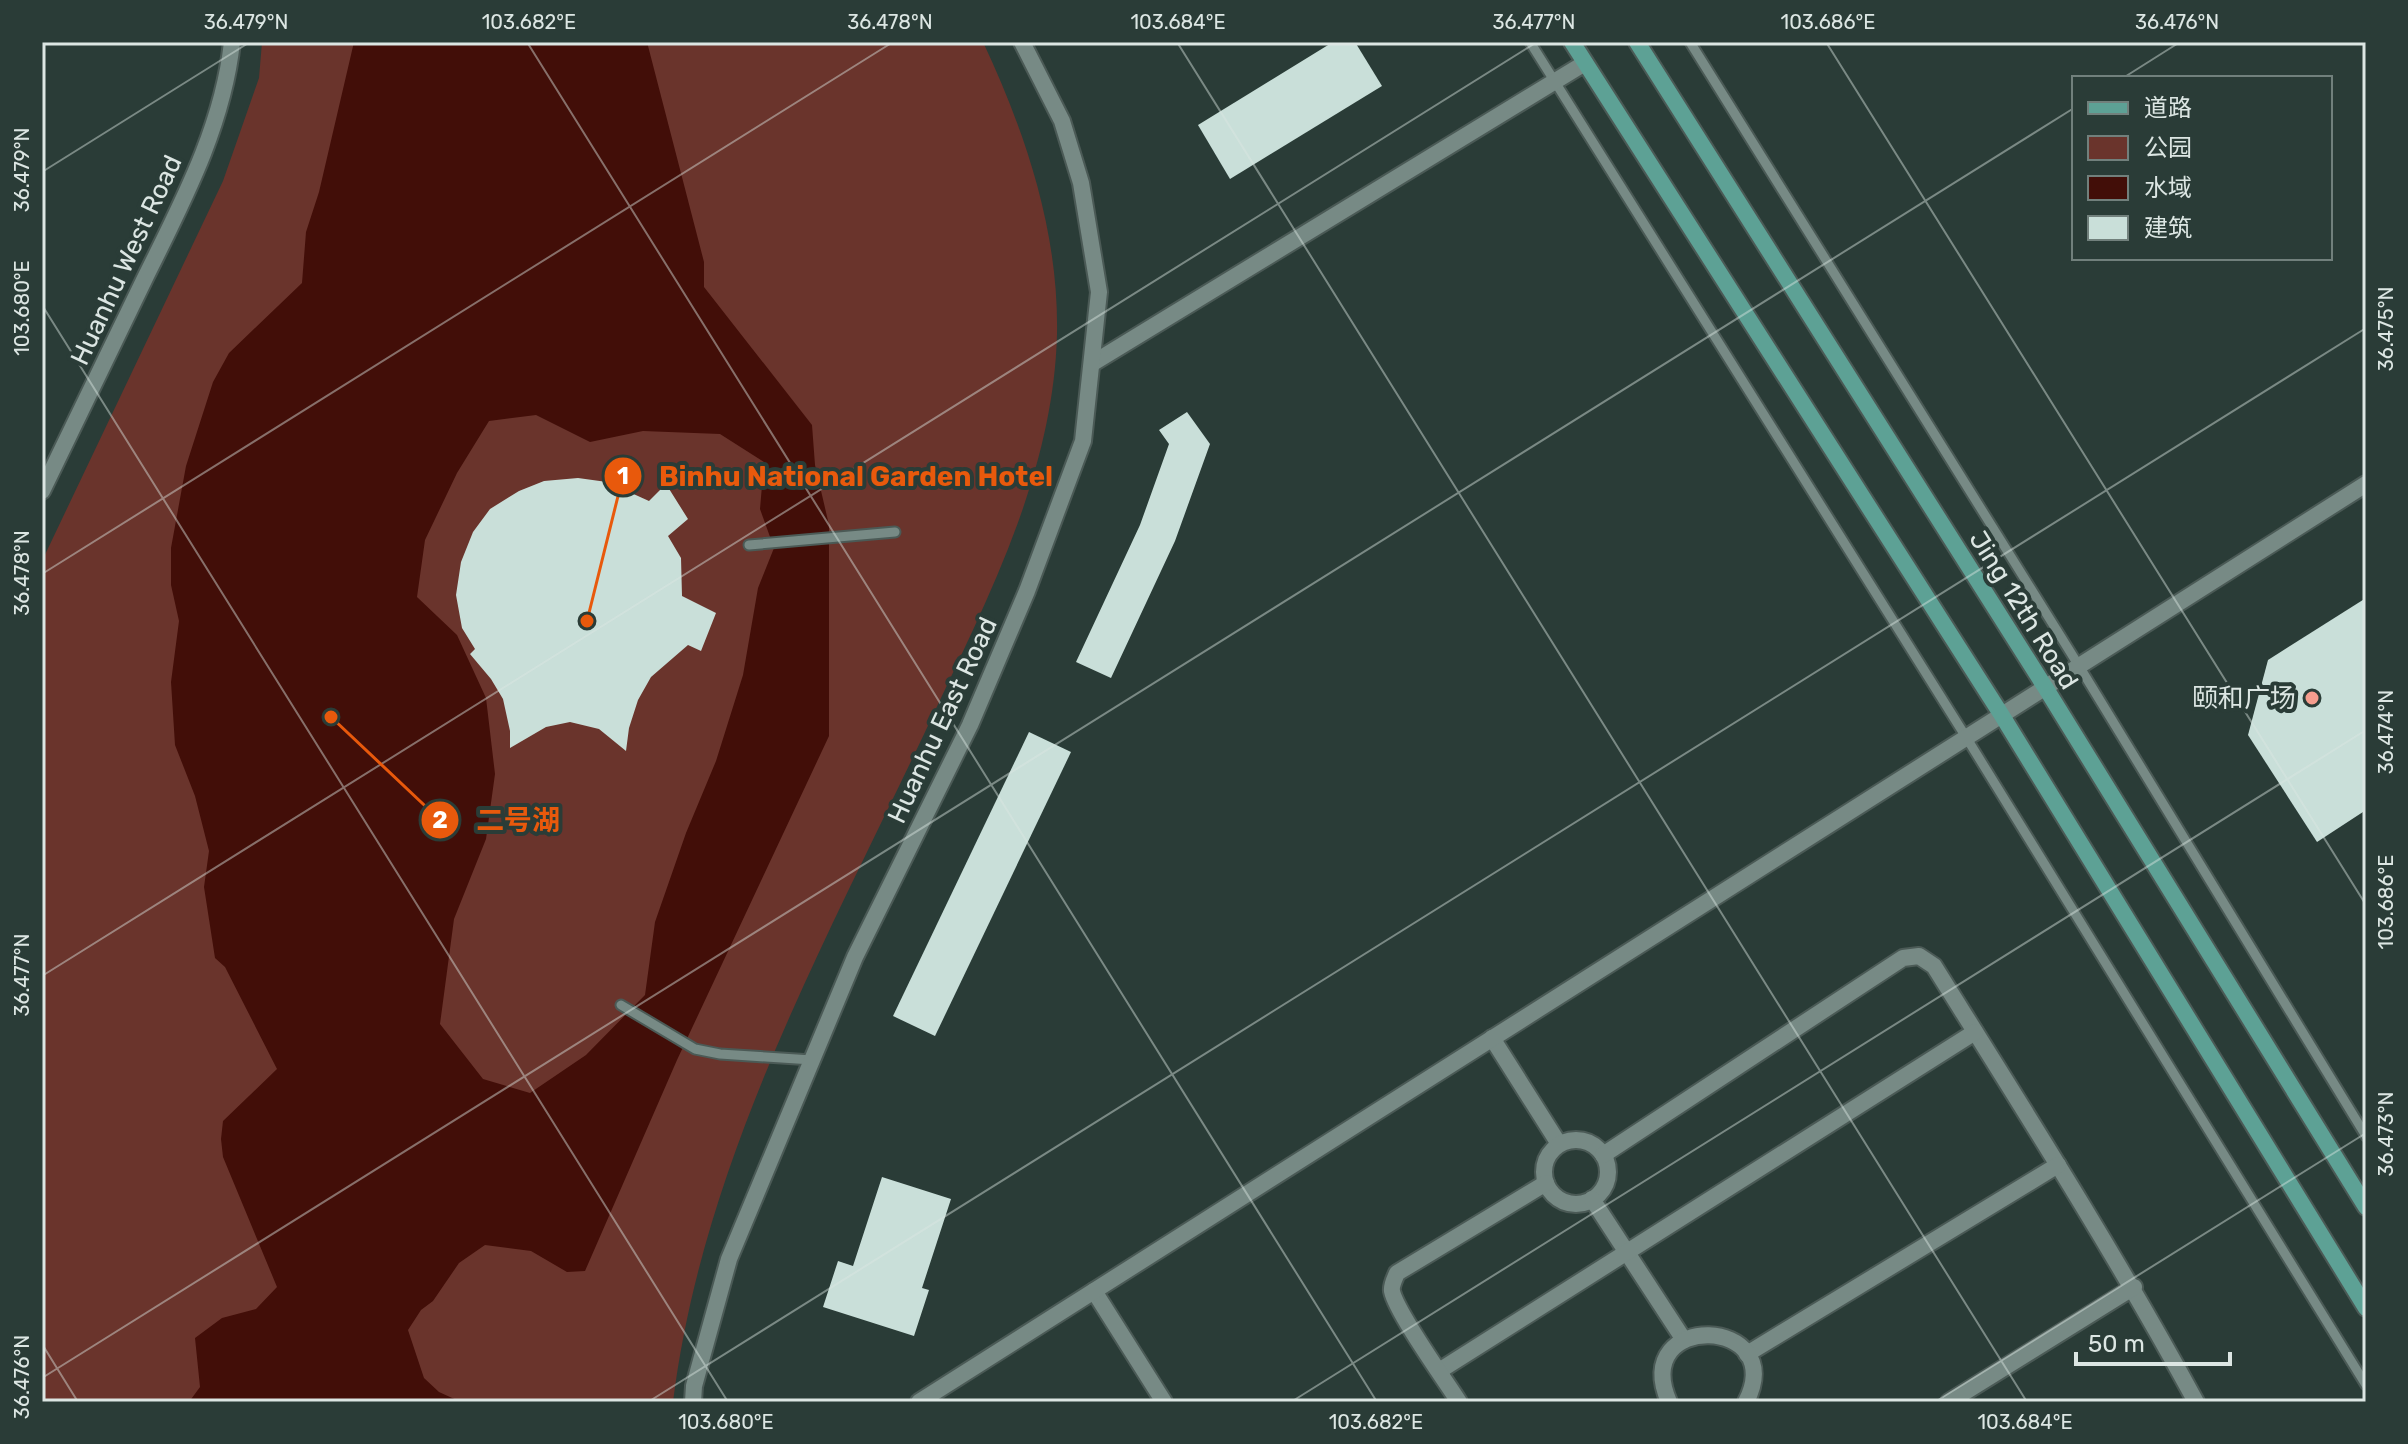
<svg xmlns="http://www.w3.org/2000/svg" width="2408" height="1444" font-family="Rubik,'Noto Sans SC',sans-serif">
  <rect width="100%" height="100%" fill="#2a3c37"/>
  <!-- green -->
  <path fill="#6a342c" d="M262,42H983C1026,134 1059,232 1057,335C1053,478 984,605 925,732C823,947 703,1162 673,1402H42V561L223,181L259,78Z"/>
  <!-- water -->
  <path fill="#420e08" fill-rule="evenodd" d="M354,42H647L704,262V287L812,425L815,465L829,525V736L677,1060L585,1271L567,1272L531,1251L485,1245L459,1263L433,1301L421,1310L408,1330L424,1378L439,1392L461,1402H189L200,1387L195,1338L222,1318L256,1309L277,1287L223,1157L221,1139L223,1121L277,1069L225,967L215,958L204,887L209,851L195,796L175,745L171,682L179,621L171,585V548L186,466L213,382L229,353L302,283L306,232L319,192ZM536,415L590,442L643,431L720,434L764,462L760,509L774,548L758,588L743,675L716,761L686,833L655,922L645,995L586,1055L530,1093L483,1079L440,1024L454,919L486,839L495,774L486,698L457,635L417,597L425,540L457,473L489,421Z"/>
  <!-- building -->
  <g fill="#c9dfd9">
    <polygon points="1333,42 1355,42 1382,86 1230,179 1198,125"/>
    <polygon points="1187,412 1210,444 1175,541 1111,678 1076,662 1140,525 1169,444 1159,430"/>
    <polygon points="578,478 607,482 649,501 666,484 688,519 668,536 681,558 682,596 716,613 701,651 688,645 651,677 638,700 629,728 626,751 599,729 570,722 546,727 510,748 510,731 503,699 491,679 470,654 475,649 462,628 456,595 461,562 473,532 490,509 519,491 544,481"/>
    <polygon points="2366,598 2366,810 2317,842 2248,735 2268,660"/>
    <polygon points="1029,732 1071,752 935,1036 893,1016"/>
    <polygon points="882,1177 951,1199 922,1288 929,1290 914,1336 823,1307 838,1261 853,1266"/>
  </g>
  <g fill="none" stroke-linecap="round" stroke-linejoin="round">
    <!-- service casing -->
    <g stroke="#4b5a56" stroke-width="13">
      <g id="service">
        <polyline points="1530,42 1966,737 2366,1385"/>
        <polyline points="1690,42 2079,666 2366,1136"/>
        <polyline points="749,545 895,532"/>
        <polyline points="621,1005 695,1049 720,1054 812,1060"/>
      </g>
    </g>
    <!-- minor casing -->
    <g stroke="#4b5a56" stroke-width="20">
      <g id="minor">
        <polyline points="1093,363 1585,63"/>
        <polyline points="1492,1038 1559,1144"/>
        <circle cx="1576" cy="1172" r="32"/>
        <path d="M1603,1155L1903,958L1919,956L1934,966C2024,1110 2115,1253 2196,1402"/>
        <polyline points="1592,1199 1684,1340"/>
        <polyline points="1094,1291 1164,1402"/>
        <polyline points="1747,1354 2058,1165"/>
        <polyline points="1439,1371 1975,1032"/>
        <path d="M1459,1402C1445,1380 1396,1312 1392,1291C1391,1285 1395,1278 1397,1273L1546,1183"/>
        <path d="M1669,1402C1629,1310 1790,1316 1746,1402"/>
        <polyline points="1949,1402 2134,1287"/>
      </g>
    </g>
    <!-- tertiary casing -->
    <g stroke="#4b5a56" stroke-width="20">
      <g id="tertiary">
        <path d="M42,491C77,419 111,348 146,276C183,201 223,126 232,42"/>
        <polyline points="693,1402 694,1386 729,1259 855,957 970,725 1027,591 1083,441 1099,292 1081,183 1062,121 1022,42"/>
        <polyline points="919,1402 2366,484"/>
      </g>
    </g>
    <!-- secondary casing -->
    <g stroke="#4b5a56" stroke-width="20">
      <g id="secondary">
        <polyline points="1572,42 2001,714 2366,1308"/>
        <polyline points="1637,42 2045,687 2366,1207"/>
      </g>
    </g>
    <!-- service -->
    <use href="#service" stroke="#778a85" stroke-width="9"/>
    <!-- minor -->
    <use href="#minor" stroke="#778a85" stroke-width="16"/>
    <!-- tertiary -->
    <use href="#tertiary" stroke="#778a85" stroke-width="16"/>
    <!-- secondary -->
    <use href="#secondary" stroke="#5da195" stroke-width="16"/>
  </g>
  <!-- ticks -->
  <path fill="none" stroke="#dce6e3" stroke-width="2" stroke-opacity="0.45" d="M527,42L1377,1402M1177,42L2027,1402M1826,42L2366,905M2123,78L2180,42M42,172L250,42M42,305L728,1402M42,574L893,42M42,976L1537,42M42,1344L78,1402M42,1378L2074,108M648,1402L2366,328M1291,1402L2366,730M1935,1402L2366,1133"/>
  <!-- markers -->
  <circle fill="#f59d8e" stroke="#2a3c37" stroke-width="3" cx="2312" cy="698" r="8"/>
  <g text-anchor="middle" stroke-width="8" stroke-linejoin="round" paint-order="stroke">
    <!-- street labels -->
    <g font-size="26" fill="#dce6e3" stroke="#2a3c37">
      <text transform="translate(126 260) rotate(-65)" y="9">Huanhu West Road</text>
      <text transform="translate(2024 610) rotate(58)" y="9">Jing 12th Road</text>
      <text transform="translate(942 720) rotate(-65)" y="9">Huanhu East Road</text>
    </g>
    <!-- poi labels -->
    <g font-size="26" fill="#dce6e3" stroke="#2a3c37" text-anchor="end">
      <text x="2296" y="707">颐和广场</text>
    </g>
  </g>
  <!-- callouts -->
  <path fill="none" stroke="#e8590c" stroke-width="3" d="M587 621L623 476M331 717L440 820"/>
  <g fill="#e8590c" stroke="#2a3c37" stroke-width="3">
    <circle cx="587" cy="621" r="8"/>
    <circle cx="331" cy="717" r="8"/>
    <circle cx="623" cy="476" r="20"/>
    <circle cx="440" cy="820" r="20"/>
  </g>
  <g font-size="24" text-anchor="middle" font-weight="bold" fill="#fff">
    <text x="623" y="484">1</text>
    <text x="440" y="828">2</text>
  </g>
  <g font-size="28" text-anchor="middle" font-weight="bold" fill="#e8590c" stroke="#2a3c37" stroke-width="8" stroke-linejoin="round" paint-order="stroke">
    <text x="856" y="486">Binhu National Garden Hotel</text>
    <text x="518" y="830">二号湖</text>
  </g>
  <!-- border -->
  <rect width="2408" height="1444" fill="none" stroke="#2a3c37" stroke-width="88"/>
  <!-- legend -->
  <rect x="2072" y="76" width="260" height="184" fill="#2a3c37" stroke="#71807c" stroke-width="2"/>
  <rect x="2088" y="102" width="40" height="12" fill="#5da195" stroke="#71807c" stroke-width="2"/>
  <text x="2144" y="116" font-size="24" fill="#dce6e3">道路</text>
  <rect x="2088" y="136" width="40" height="24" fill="#6a342c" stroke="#71807c" stroke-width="2"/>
  <text x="2144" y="156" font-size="24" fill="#dce6e3">公园</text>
  <rect x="2088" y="176" width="40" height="24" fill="#420e08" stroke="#71807c" stroke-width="2"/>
  <text x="2144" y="196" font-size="24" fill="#dce6e3">水域</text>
  <rect x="2088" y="216" width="40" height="24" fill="#c9dfd9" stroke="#71807c" stroke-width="2"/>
  <text x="2144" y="236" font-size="24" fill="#dce6e3">建筑</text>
  <!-- scale -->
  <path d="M2076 1352v12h154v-12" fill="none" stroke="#dce6e3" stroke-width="4"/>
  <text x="2088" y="1352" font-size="24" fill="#dce6e3" stroke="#2a3c37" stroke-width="6" paint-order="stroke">50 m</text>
  <rect x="44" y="44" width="2320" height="1356" fill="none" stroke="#dce6e3" stroke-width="3"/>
  <g font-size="20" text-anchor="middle" fill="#dce6e3">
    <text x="246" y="29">36.479°N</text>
    <text x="529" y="29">103.682°E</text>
    <text x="890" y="29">36.478°N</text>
    <text x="1178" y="29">103.684°E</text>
    <text x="1534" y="29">36.477°N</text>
    <text x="1828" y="29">103.686°E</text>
    <text x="2177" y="29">36.476°N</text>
    <text transform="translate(22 170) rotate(-90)" y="7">36.479°N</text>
    <text transform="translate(22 308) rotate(-90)" y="7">103.680°E</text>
    <text transform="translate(2386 329) rotate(-90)" y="7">36.475°N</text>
    <text transform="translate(22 573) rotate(-90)" y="7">36.478°N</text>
    <text transform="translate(2386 732) rotate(-90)" y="7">36.474°N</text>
    <text transform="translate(2386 902) rotate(-90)" y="7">103.686°E</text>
    <text transform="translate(22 975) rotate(-90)" y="7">36.477°N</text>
    <text transform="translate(2386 1134) rotate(-90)" y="7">36.473°N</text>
    <text transform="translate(22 1377) rotate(-90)" y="7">36.476°N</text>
    <text x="726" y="1429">103.680°E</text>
    <text x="1376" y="1429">103.682°E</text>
    <text x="2025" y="1429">103.684°E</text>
  </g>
</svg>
